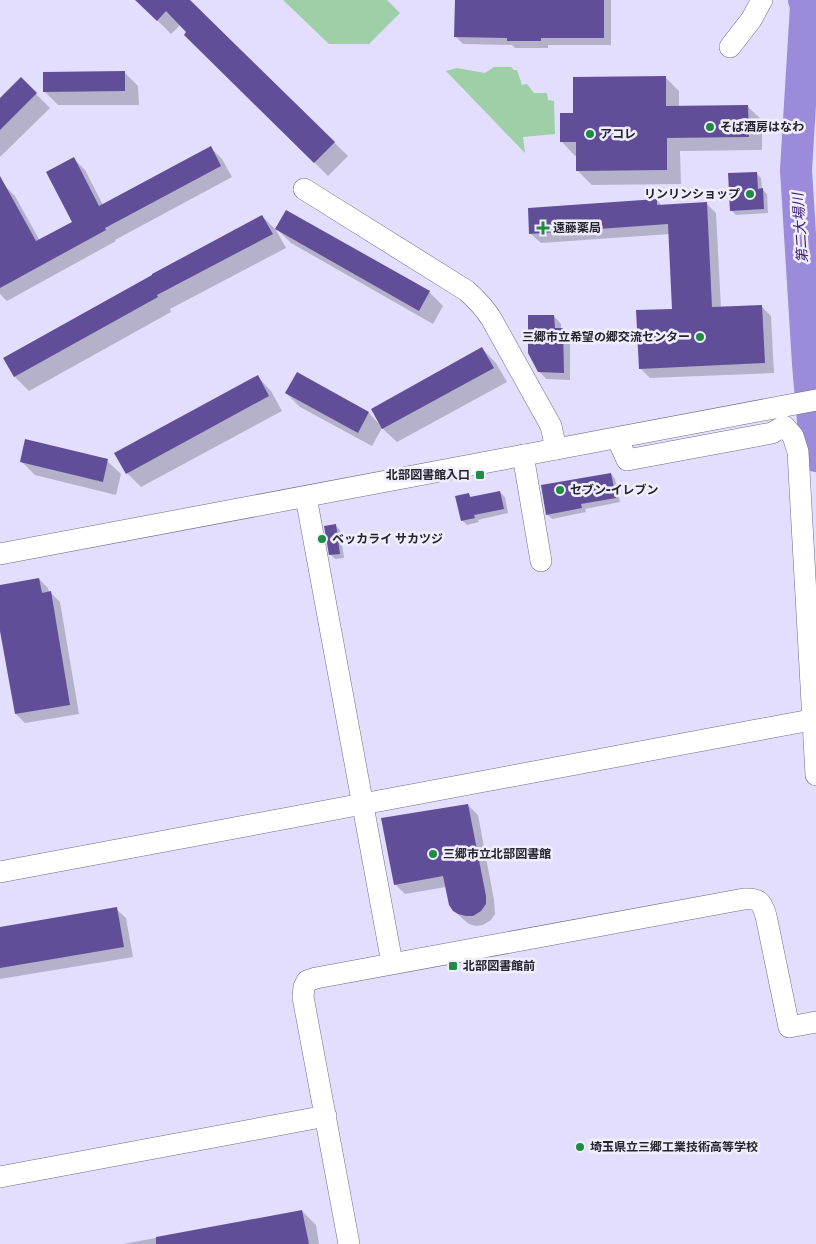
<svg xmlns="http://www.w3.org/2000/svg" width="816" height="1244" font-family="'Golos Text','Noto Sans JP',sans-serif">
  <rect width="100%" height="100%" fill="#e3defd"/>
  <!-- green -->
  <g fill="#9ecfa6">
    <polygon points="283,0 387,0 400,13 369,44 329,44"/>
    <polygon points="494,67 511,67 514,70 517,70 522,85 527,84 534,93 547,93 548,100 554,101 555,134 523,137 525,153 446,71 457,68 485,73"/>
  </g>
  <!-- shadow -->
  <g fill="#0003">
    <polygon points="137,0 177,0 194,5 348,156 328,176 185,34 188,32 181,24 171,34"/>
    <polygon points="456,0 611,0 611,45 548,45 548,48 515,48 512,45 463,44 456,37"/>
    <polygon points="124,72 138,86 139,105 58,105 44,91"/>
    <polygon points="665,77 679,91 679,107 748,107 762,120 762,150 680,151 681,184 592,185 578,171 577,156 575,156 562,142 574,114"/>
    <polygon points="21,79 50,108 0,157 0,100"/>
    <polygon points="211,148 222,159 232,177 115,240 116,241 7,301 0,294 0,187 4,185 15,196 40,241 74,222 74,159 85,170 103,205"/>
    <polygon points="757,174 761,178 762,189 767,194 768,213 736,215 731,210"/>
    <polygon points="657,200 662,206 706,203 716,213 721,308 761,306 771,316 774,373 650,378 640,368 673,310 670,234 541,243 530,233"/>
    <polygon points="287,211 429,292 443,306 433,324 291,243 277,229"/>
    <polygon points="262,216 276,230 286,248 170,309 171,312 29,391 15,377 5,358"/>
    <polygon points="554,316 561,324 561,329 563,329 570,336 570,380 546,379 539,371"/>
    <polygon points="482,349 496,363 507,382 397,442 382,428 372,446 300,407 286,393 297,374 369,413 380,425"/>
    <polygon points="258,377 271,391 282,411 141,487 127,473"/>
    <polygon points="21,461 107,461 121,474 116,495 35,475"/>
    <polygon points="611,474 615,479 620,502 585,509 586,512 552,519 547,514"/>
    <polygon points="500,492 505,497 508,513 478,520 479,522 467,525 462,520 468,494 472,498"/>
    <polygon points="335,525 340,530 344,558 335,559 331,555"/>
    <polygon points="39,579 48,588 49,593 51,593 60,602 79,714 25,723 16,714 0,623 0,586"/>
    <polygon points="468,805 478,815 494,900 495,914 491,920 483,925 476,926 469,924 464,920 454,910 446,887 405,894 395,884"/>
    <polygon points="116,909 126,918 133,957 0,979 0,929"/>
    <polygon points="302,1211 316,1225 319,1244 123,1244"/>
  </g>
  <g fill="none" stroke-linecap="round" stroke-linejoin="round">
    <!-- river -->
    <polyline stroke="#9b8bda" stroke-width="32" points="804,0 806,6 796,170 808,364 816,456"/>
  </g>
  <!-- building -->
  <g fill="#604f98">
    <polygon points="135,0 190,0 335,142 314,163 184,35 186,32 166,11 157,21"/>
    <polygon points="455,0 604,0 604,38 541,38 541,41 507,41 507,38 454,37"/>
    <polygon points="125,71 125,91 43,92 43,72"/>
    <polygon points="666,76 666,106 748,105 749,137 667,138 667,170 576,171 576,142 560,142 560,113 573,113 573,77"/>
    <polygon points="21,77 37,93 0,130 0,98"/>
    <polygon points="211,146 221,166 105,228 106,230 0,288 0,176 36,241 72,222 46,172 74,157 99,206"/>
    <polygon points="757,172 758,189 763,188 764,209 730,211 728,173"/>
    <polygon points="657,199 657,205 707,202 712,307 762,305 765,363 639,369 636,310 672,309 668,224 529,234 528,208"/>
    <polygon points="286,210 430,291 419,311 275,229"/>
    <polygon points="262,215 273,234 157,295 158,297 14,377 3,358 152,275 152,274"/>
    <polygon points="528,315 554,315 555,328 563,328 564,373 538,372 528,353"/>
    <polygon points="482,347 494,368 382,429 371,409"/>
    <polygon points="297,372 369,412 358,433 285,393"/>
    <polygon points="258,375 269,396 126,474 114,453"/>
    <polygon points="25,439 108,459 103,482 20,462"/>
    <polygon points="611,473 616,498 581,504 582,508 546,515 541,485"/>
    <polygon points="500,491 504,509 474,515 475,518 461,521 455,496 469,493 470,497"/>
    <polygon points="336,524 340,554 329,555 324,526"/>
    <polygon points="39,578 42,593 51,591 70,705 15,714 0,631 0,585"/>
    <polygon points="468,804 486,896 486,904 481,911 473,916 466,916 458,914 453,911 449,905 443,876 394,885 381,818"/>
    <polygon points="117,907 124,947 0,968 0,927"/>
    <polygon points="302,1210 309,1244 156,1244 156,1237"/>
  </g>
  <g fill="none" stroke-linecap="round" stroke-linejoin="round">
    <!-- minor casing -->
    <g stroke="#6f6a85" stroke-width="22">
      <g id="minor">
        <polyline points="730,47 751,20 762,0"/>
        <path d="M304,189L467,291C477,300 485,308 492,320L551,426L556,449"/>
        <polyline points="617,438 627,460 772,433 784,426 793,436 798,452 816,775"/>
        <polyline points="523,455 541,561"/>
        <polyline points="306,497 392,963"/>
        <polyline points="0,554 816,400"/>
        <polyline points="0,872 816,719"/>
        <polyline points="0,1177 326,1116"/>
        <path d="M349,1244L303,997L304,987L307,981L316,978L744,899C759,898 762,902 766,916L789,1027L816,1022"/>
      </g>
    </g>
    <!-- minor -->
    <use href="#minor" stroke="#fff" stroke-width="21"/>
  </g>
  <!-- markers -->
  <g fill="#208b42" stroke="#f0eefb" stroke-width="2">
    <circle cx="710" cy="127" r="5"/>
    <circle cx="590" cy="134" r="5"/>
    <circle cx="750" cy="194" r="5"/>
    <path d="M540.5 220.5h5v5h5v5h-5v5h-5v-5h-5v-5h5z"/>
    <circle cx="700" cy="337" r="5"/>
    <rect x="475" y="470" width="10" height="10" rx="2.5"/>
    <circle cx="560" cy="490" r="5"/>
    <circle cx="322" cy="539" r="5"/>
    <circle cx="433" cy="854" r="5"/>
    <rect x="448" y="961" width="10" height="10" rx="2.5"/>
    <circle cx="580" cy="1147" r="5"/>
  </g>
  <g text-anchor="middle" stroke-width="5" stroke-linejoin="round" paint-order="stroke">
    <!-- poi labels -->
    <g font-size="12" font-weight="bold" fill="#25232e" stroke="#f0eefb" text-anchor="start">
      <text x="720" y="131">そば酒房はなわ</text>
      <text x="600" y="138">アコレ</text>
      <text x="740" y="198" text-anchor="end">リンリンショップ</text>
      <text x="553" y="232">遠藤薬局</text>
      <text x="690" y="341" text-anchor="end">三郷市立希望の郷交流センター</text>
      <text x="470" y="479" text-anchor="end">北部図書館入口</text>
      <text x="570" y="494">セブン-イレブン</text>
      <text x="332" y="543">ベッカライ サカツジ</text>
      <text x="443" y="858">三郷市立北部図書館</text>
      <text x="463" y="970">北部図書館前</text>
      <text x="590" y="1151">埼玉県立三郷工業技術高等学校</text>
    </g>
    <!-- water labels -->
    <g font-size="14" font-style="italic" fill="#391874" stroke="#f0eefb">
      <text transform="translate(800 228) rotate(-94)" y="5">第二大場川</text>
    </g>
  </g>
</svg>
